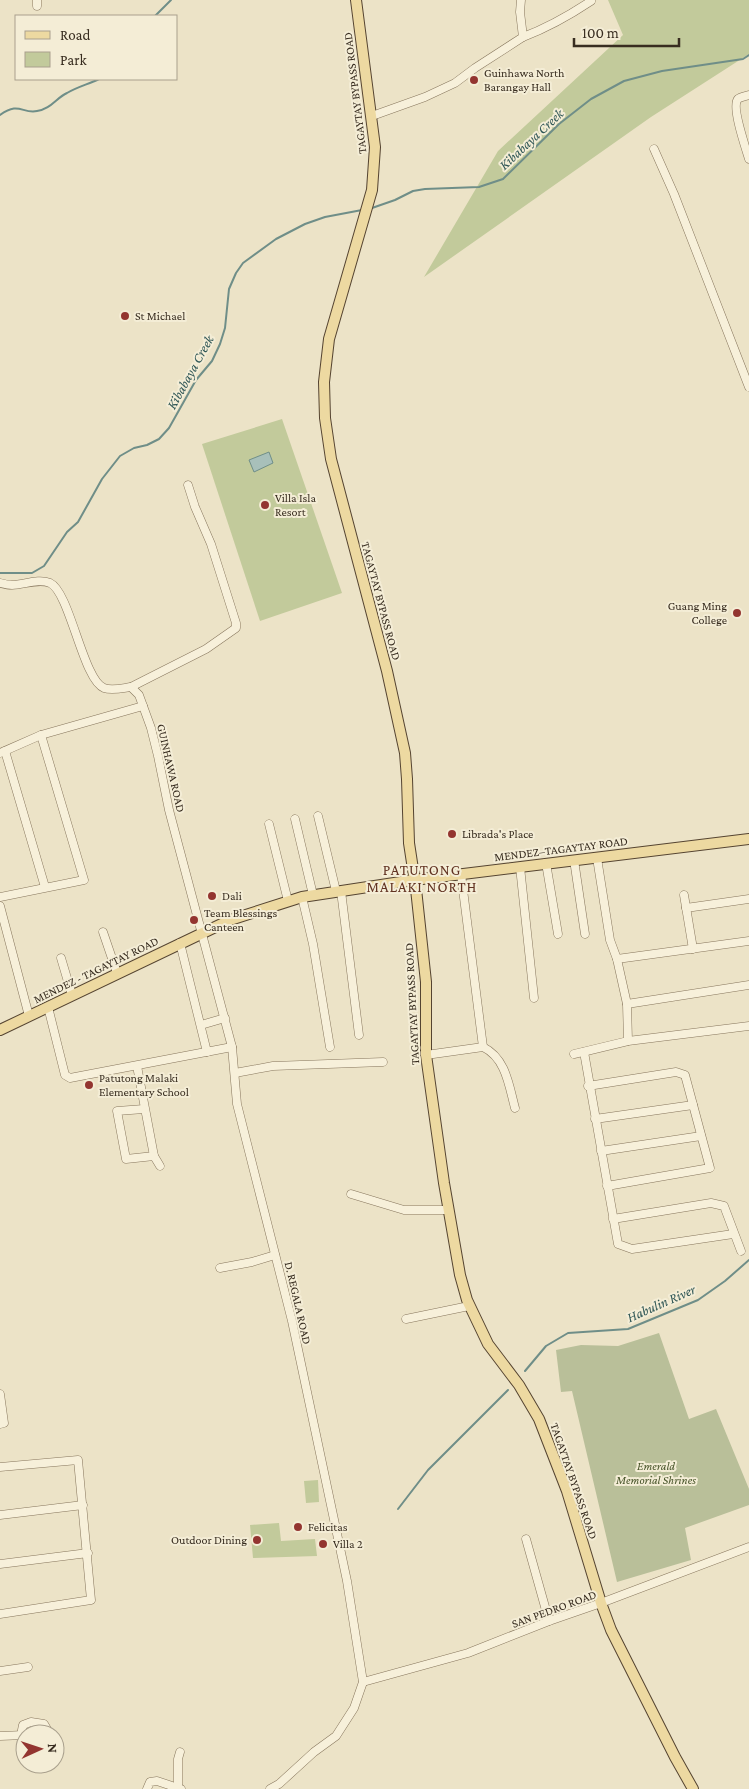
<svg xmlns="http://www.w3.org/2000/svg" width="749" height="1789" font-family="'Crimson Pro',serif">
  <rect width="100%" height="100%" fill="#ece3c7"/>
  <!-- green -->
  <g fill="#c2ca9b">
    <polygon points="608,0 749,0 749,54 651,117 424,277 498,151 623,35"/>
    <polygon points="282,419 342,593 260,621 202,444"/>
    <polygon points="318,1480 319,1502 306,1503 304,1481"/>
    <polygon points="279,1523 281,1541 315,1539 317,1556 253,1558 250,1525"/>
  </g>
  <!-- cemetery -->
  <polygon fill="#b9bf99" points="659,1333 689,1419 716,1409 749,1489 749,1505 685,1528 691,1560 617,1582 572,1391 561,1392 556,1350 581,1345 618,1346"/>
  <!-- water -->
  <polygon fill="#a8c0ba" stroke="#6f8e88" points="269,452 273,463 254,472 249,460"/>
  <g fill="none" stroke-linecap="round" stroke-linejoin="round">
    <!-- stream -->
    <g stroke="#6f8e88" stroke-width="2">
      <polyline points="155,16 171,0"/>
      <path d="M0,115C19,101 22,114 37,111C51,109 56,98 67,93C77,87 89,84 99,79"/>
      <polyline points="372,208 395,200 413,191 425,189 479,187 503,179 559,124 591,99 624,81 662,71 743,59 749,55"/>
      <polyline points="0,573 32,573 44,566 67,532 78,522 102,479 120,456 134,448 147,445 159,439 169,428 196,380 212,361 220,344 225,328 229,289 236,273 243,263 276,239 305,224 325,217 362,210"/>
      <polyline points="525,1371 546,1346 568,1333 628,1329 698,1300 725,1281 749,1260"/>
      <polyline points="398,1509 428,1470 508,1390"/>
    </g>
    <!-- minor casing -->
    <g stroke="#87765d" stroke-width="9">
      <g id="minor">
        <polyline points="37,0 37,6"/>
        <path d="M523,37C547,28 570,15 591,1"/>
        <path d="M749,95C746,96 740,97 738,99C731,106 746,149 749,159"/>
        <polyline points="372,116 425,97 455,83 475,68 523,37 520,12 521,0"/>
        <polyline points="654,149 674,194 749,387"/>
        <path d="M0,583C4,584 8,585 12,585C24,585 38,578 50,583C70,592 83,680 104,688C112,691 123,688 131,687L139,695L151,728L158,756L169,810L232,1047L237,1104L292,1321L347,1581L363,1682L354,1708L336,1736L314,1752L279,1784L270,1789"/>
        <polyline points="131,687 206,649 236,628 236,623 211,544 195,507 188,485"/>
        <polyline points="5,751 45,887"/>
        <polyline points="0,753 41,735 143,706"/>
        <polyline points="318,816 336,891"/>
        <polyline points="295,819 313,895"/>
        <polyline points="269,824 288,901"/>
        <polyline points="597,858 610,940 617,959 627,1004 628,1041"/>
        <polyline points="574,860 585,934"/>
        <polyline points="546,863 558,934"/>
        <polyline points="520,867 534,998"/>
        <polyline points="341,891 359,1035"/>
        <polyline points="684,895 693,949"/>
        <polyline points="0,897 84,880 41,735"/>
        <polyline points="302,897 313,944 330,1047"/>
        <polyline points="0,906 29,1016"/>
        <polyline points="686,908 749,899"/>
        <polyline points="103,932 117,973"/>
        <polyline points="180,943 207,1052"/>
        <polyline points="61,958 72,995"/>
        <polyline points="617,959 749,941"/>
        <polyline points="627,1004 749,985"/>
        <polyline points="48,1007 65,1075 70,1078 232,1047"/>
        <polyline points="201,1025 225,1018"/>
        <path d="M483,1047C506,1058 509,1086 515,1108"/>
        <polyline points="584,1052 618,1244 632,1249 733,1234"/>
        <polyline points="574,1054 628,1041 749,1026"/>
        <polyline points="426,1055 483,1047 461,874"/>
        <polyline points="137,1066 154,1156 160,1166"/>
        <polyline points="235,1073 273,1066 383,1062"/>
        <polyline points="588,1086 676,1072 685,1075 710,1168 607,1186"/>
        <polyline points="144,1109 117,1111 126,1159 154,1156"/>
        <polyline points="595,1119 693,1105"/>
        <polyline points="601,1151 701,1136"/>
        <polyline points="351,1194 404,1210 449,1210"/>
        <polyline points="613,1219 711,1203 724,1206 741,1251"/>
        <polyline points="220,1268 252,1262 275,1255"/>
        <polyline points="406,1319 469,1306"/>
        <polyline points="0,1394 4,1423 0,1424"/>
        <polyline points="0,1467 78,1460 91,1600 0,1614"/>
        <polyline points="0,1515 83,1505"/>
        <polyline points="526,1539 549,1621"/>
        <polyline points="0,1564 88,1553"/>
        <polyline points="0,1671 28,1667"/>
        <polyline points="363,1682 468,1653 549,1621 601,1603 749,1547"/>
        <polyline points="21,1735 23,1725 31,1722 44,1724 47,1729 46,1734"/>
        <polyline points="0,1736 25,1735"/>
        <polyline points="178,1788 178,1759 180,1752"/>
        <polyline points="147,1789 150,1782 157,1781 181,1789"/>
      </g>
    </g>
    <!-- major casing -->
    <g stroke="#554431" stroke-width="12">
      <g id="major">
        <polyline points="356,0 375,147 372,190 329,339 324,382 325,418 331,459 387,671 405,753 407,779 409,843 416,889 426,982 426,1055 444,1183 460,1275 467,1300 488,1344 519,1385 539,1419 567,1491 601,1603 611,1630 675,1757 693,1789"/>
        <polyline points="0,1030 230,920 302,897 414,880 749,839"/>
      </g>
    </g>
    <!-- minor -->
    <use href="#minor" stroke="#f7f0da" stroke-width="8"/>
    <!-- major -->
    <use href="#major" stroke="#edd9a1" stroke-width="10"/>
  </g>
  <!-- markers -->
  <g fill="#933530" stroke="#f4edd6" stroke-width="2">
    <circle cx="474" cy="80" r="5"/>
    <circle cx="125" cy="316" r="5"/>
    <circle cx="265" cy="505" r="5"/>
    <circle cx="737" cy="613" r="5"/>
    <circle cx="452" cy="834" r="5"/>
    <circle cx="212" cy="896" r="5"/>
    <circle cx="194" cy="920" r="5"/>
    <circle cx="89" cy="1085" r="5"/>
    <circle cx="298" cy="1527" r="5"/>
    <circle cx="257" cy="1540" r="5"/>
    <circle cx="323" cy="1544" r="5"/>
  </g>
  <g text-anchor="middle" stroke-width="4" stroke-linejoin="round" paint-order="stroke">
    <!-- poi labels -->
    <g font-size="12" fill="#382d20" stroke="#f4edd6" text-anchor="start">
      <text x="484" y="77">Guinhawa North<tspan x="484" dy="14">Barangay Hall</tspan></text>
      <text x="135" y="320">St Michael</text>
      <text x="275" y="502">Villa Isla<tspan x="275" dy="14">Resort</tspan></text>
      <text x="727" y="610" text-anchor="end">Guang Ming<tspan x="727" dy="14">College</tspan></text>
      <text x="462" y="838">Librada's Place</text>
      <text x="222" y="900">Dali</text>
      <text x="204" y="917">Team Blessings<tspan x="204" dy="14">Canteen</tspan></text>
      <text x="99" y="1082">Patutong Malaki<tspan x="99" dy="14">Elementary School</tspan></text>
      <text x="308" y="1531">Felicitas</text>
      <text x="247" y="1544" text-anchor="end">Outdoor Dining</text>
      <text x="333" y="1548">Villa 2</text>
    </g>
    <!-- street labels -->
    <g font-size="12" fill="#382d20" stroke="#f4edd6">
      <text transform="translate(355 93) rotate(-97)" y="4">TAGAYTAY BYPASS ROAD</text>
      <text transform="translate(381 601) rotate(75)" y="4">TAGAYTAY BYPASS ROAD</text>
      <text transform="translate(171 768) rotate(77)" y="4">GUINHAWA ROAD</text>
      <text transform="translate(561 849) rotate(-7)" y="4">MENDEZ–TAGAYTAY ROAD</text>
      <text transform="translate(96 970) rotate(-26)" y="4">MENDEZ - TAGAYTAY ROAD</text>
      <text transform="translate(412 1004) rotate(-93)" y="4">TAGAYTAY BYPASS ROAD</text>
      <text transform="translate(298 1303) rotate(77)" y="4">D. REGALA ROAD</text>
      <text transform="translate(574 1481) rotate(71)" y="4">TAGAYTAY BYPASS ROAD</text>
      <text transform="translate(554 1609) rotate(-20)" y="4">SAN PEDRO ROAD</text>
    </g>
    <!-- park labels -->
    <g font-size="12" font-style="italic" fill="#465328" stroke="#f4edd6">
      <text x="656" y="1470">Emerald<tspan x="656" dy="14">Memorial Shrines</tspan></text>
    </g>
    <!-- water labels -->
    <g font-size="14" font-style="italic" fill="#305756" stroke="#f4edd6">
      <text transform="translate(531 139) rotate(-43)" y="5">Kibabaya Creek</text>
      <text transform="translate(190 372) rotate(-61)" y="5">Kibabaya Creek</text>
      <text transform="translate(661 1303) rotate(-24)" y="5">Habulin River</text>
    </g>
    <!-- quarter labels -->
    <g font-size="15" letter-spacing="1" fill="#623322" stroke="#f4edd6">
      <text x="422" y="875">PATUTONG<tspan x="422" dy="17">MALAKI NORTH</tspan></text>
    </g>
  </g>
  <!-- legend -->
  <rect x="15" y="15" width="162" height="65" fill="#f4edd6" stroke="#a9a08d"/>
  <rect x="25" y="31" width="25" height="8" fill="#edd9a1" stroke="#a9a08d"/>
  <text x="60" y="40" font-size="15" fill="#382d20">Road</text>
  <rect x="25" y="52" width="25" height="15" fill="#c2ca9b" stroke="#a9a08d"/>
  <text x="60" y="65" font-size="15" fill="#382d20">Park</text>
  <!-- north arrow -->
  <g transform="translate(40 1749) rotate(87)"><circle r="24" fill="#f4edd6" stroke="#a9a08d"/>
  <path d="M0-4L9 19L0 12L-9 19Z" fill="#933530"/>
  <text y="-8" font-size="14" font-weight="bold" text-anchor="middle" fill="#382d20">N</text>
  </g>
  <!-- scale -->
  <path d="M574 38v8h105v-8" fill="none" stroke="#382d20" stroke-width="2.5"/>
  <text x="582" y="38" font-size="15" fill="#382d20" stroke="#f4edd6" stroke-width="4" paint-order="stroke">100 m</text>
</svg>
